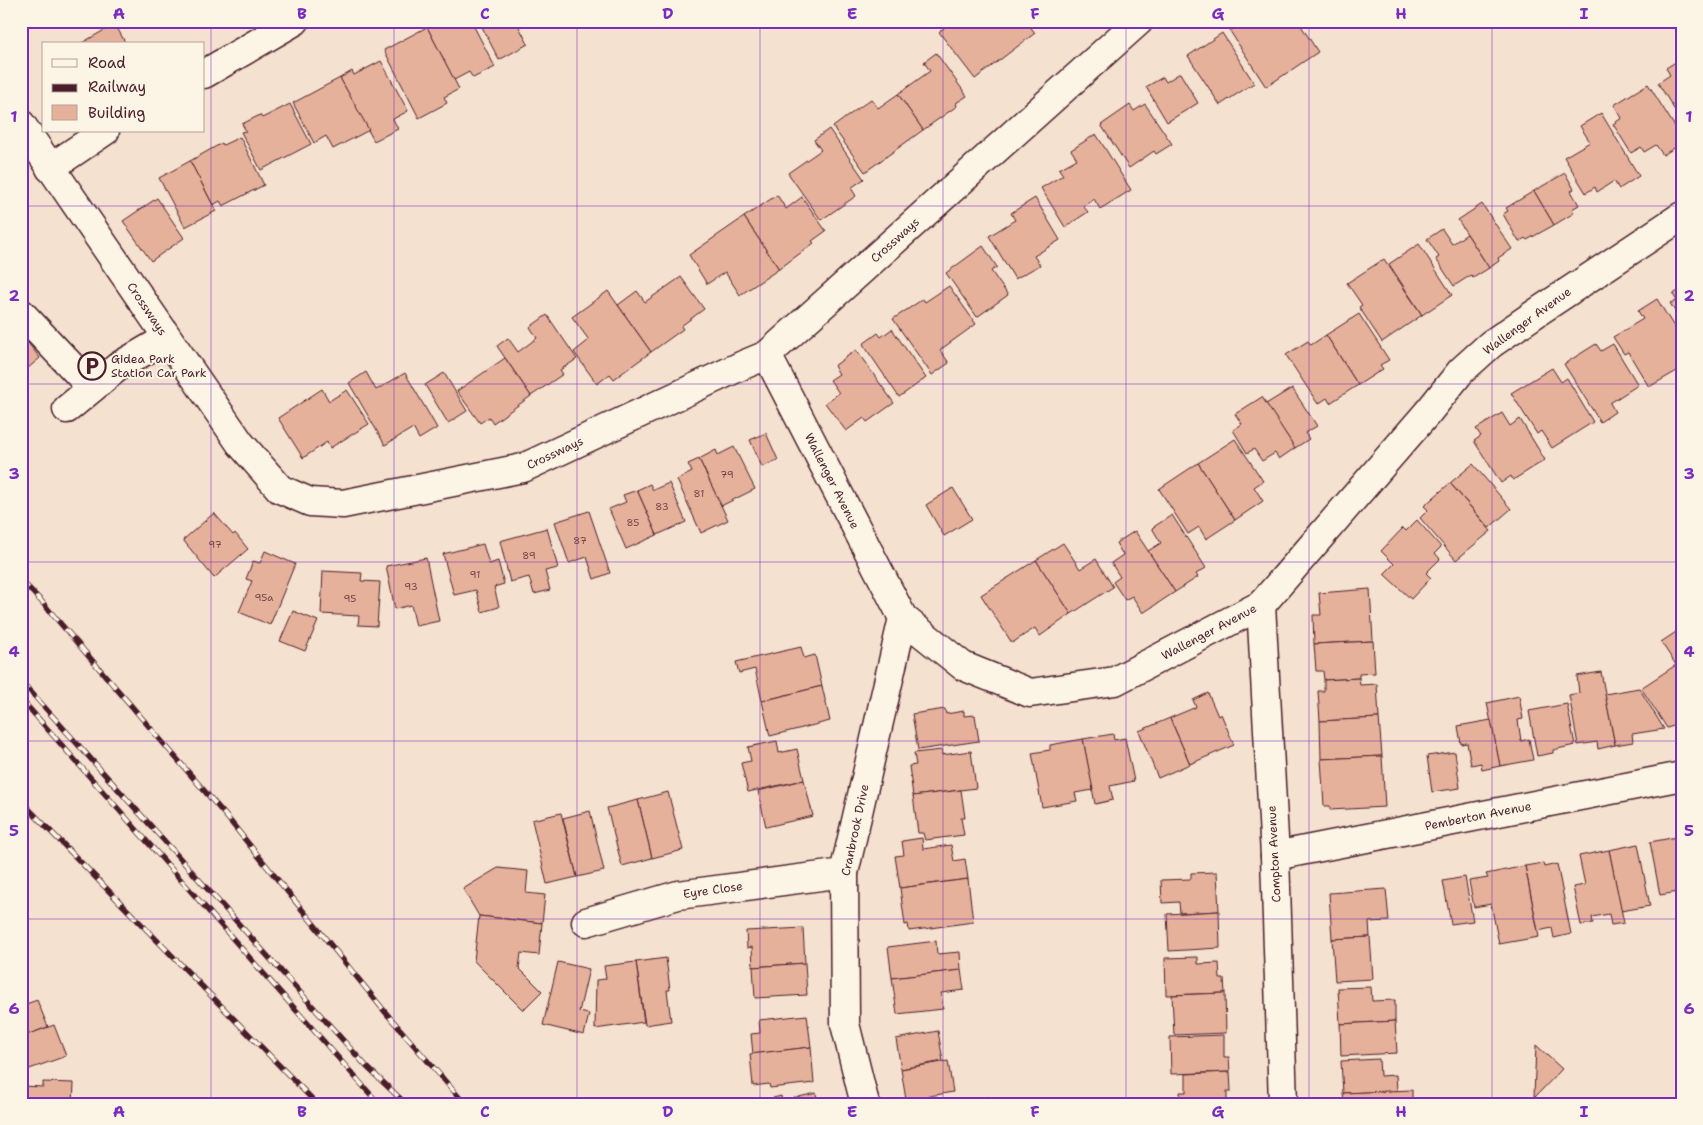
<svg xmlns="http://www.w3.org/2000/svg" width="1703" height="1125" font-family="'Shantell Sans',sans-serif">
  <rect width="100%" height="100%" fill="#f5e1cf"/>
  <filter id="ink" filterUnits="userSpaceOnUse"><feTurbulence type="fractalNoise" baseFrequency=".02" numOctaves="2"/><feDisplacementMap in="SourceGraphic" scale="10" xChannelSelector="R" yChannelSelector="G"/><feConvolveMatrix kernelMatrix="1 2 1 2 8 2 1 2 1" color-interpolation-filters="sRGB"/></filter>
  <g filter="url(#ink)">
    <!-- building -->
    <g fill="#e6b19b" stroke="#4a1f2b">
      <polygon points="440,21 471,21 495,67 473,78 469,72 454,80 427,27"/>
      <polygon points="479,21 516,21 528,44 499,60"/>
      <polygon points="952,21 1026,21 1035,33 975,79 939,32"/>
      <polygon points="1036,21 1048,21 1040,27"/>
      <polygon points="1245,21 1253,21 1254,23 1257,21 1298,21 1318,52 1266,87 1230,31"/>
      <polygon points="115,24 126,44 80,44"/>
      <polygon points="427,27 459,89 444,97 447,103 419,118 384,50"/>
      <polygon points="1222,33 1254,83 1220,105 1188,56"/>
      <polygon points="936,53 967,96 956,103 957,106 923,130 898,94 930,71 924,62"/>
      <polygon points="1682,58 1682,122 1658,83 1670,75 1666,68"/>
      <polygon points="381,61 408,111 393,119 398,129 374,141 340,78 352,71 354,75"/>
      <polygon points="1180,73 1198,103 1167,122 1146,87 1163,77 1166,82"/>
      <polygon points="340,78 369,130 333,149 326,136 314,143 293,103"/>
      <polygon points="1648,84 1682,138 1682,143 1663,155 1656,145 1644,152 1641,147 1631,153 1613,124 1622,118 1614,105"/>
      <polygon points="898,94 923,130 865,172 833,127 871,99 878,108"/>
      <polygon points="290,104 311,144 261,170 241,132 246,131 242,124 260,115 262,118"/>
      <polygon points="1145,104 1172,144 1156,154 1154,151 1129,168 1101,125 1130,105 1134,111"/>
      <polygon points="1601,113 1639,176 1619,189 1614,181 1597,192 1595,187 1586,193 1564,157 1590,142 1580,126"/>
      <polygon points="829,129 864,179 851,188 856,196 821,220 788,173 821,150 814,140"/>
      <polygon points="1096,134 1131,190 1100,209 1094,199 1083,206 1088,212 1065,227 1041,188 1063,175 1059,169 1077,159 1071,150"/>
      <polygon points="240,137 264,185 223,206 220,201 213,205 190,161 222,143 223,145"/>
      <polygon points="190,161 216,211 185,227 159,178"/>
      <polygon points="1565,173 1574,189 1571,191 1579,205 1572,209 1574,213 1554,225 1534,191"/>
      <polygon points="1534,191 1554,225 1527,240 1525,238 1519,242 1503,214 1508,211 1506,208"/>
      <polygon points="777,195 786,209 802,197 826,231 812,241 814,243 779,269 744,217"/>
      <polygon points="157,198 184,238 151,261 123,221"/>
      <polygon points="1035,198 1060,240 1034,256 1040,265 1015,279 989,236 1015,220 1011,213"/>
      <polygon points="1482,204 1512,249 1498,258 1499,261 1489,268 1458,220"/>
      <polygon points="744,217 779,269 740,295 725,272 707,284 689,255"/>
      <polygon points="1442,229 1452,244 1467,234 1489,268 1473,278 1471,275 1454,286 1436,259 1439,257 1427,239"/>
      <polygon points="1419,244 1452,295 1422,315 1389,264"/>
      <polygon points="983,246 997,267 991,271 1008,295 977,317 946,273"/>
      <polygon points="1384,259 1422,315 1382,342 1359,307 1362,305 1347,283"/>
      <polygon points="681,277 704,309 681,326 683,329 651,352 618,305 637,291 645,302"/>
      <polygon points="949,286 976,324 940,350 949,363 932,375 893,319 923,299 925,302"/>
      <polygon points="1682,289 1682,323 1670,303 1677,301 1673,294"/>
      <polygon points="608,291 651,352 614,379 610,374 597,384 574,352 589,340 572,317"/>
      <polygon points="1657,299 1682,340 1682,368 1649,387 1628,352 1624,354 1613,337 1643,319 1638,311"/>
      <polygon points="1359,314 1389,360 1380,365 1383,369 1358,385 1326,335"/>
      <polygon points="547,315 577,359 560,370 563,374 531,396 497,346 508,338 518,352 537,338 530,327"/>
      <polygon points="892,329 926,378 899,397 863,344 878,333 881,337"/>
      <polygon points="21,334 40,358 21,374"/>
      <polygon points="1326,335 1358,385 1330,403 1327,398 1318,404 1286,355 1308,341 1311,345"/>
      <polygon points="1596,344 1601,351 1613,344 1638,385 1610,403 1615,412 1600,422 1564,364"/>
      <polygon points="856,350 894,403 867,422 864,418 846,431 825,403 839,393 830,380 839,374 834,366"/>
      <polygon points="505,358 531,396 493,423 489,417 480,423 457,391"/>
      <polygon points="1552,368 1561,382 1567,378 1593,422 1552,448 1541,431 1537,434 1511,393"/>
      <polygon points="366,372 376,390 405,373 437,428 419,439 413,428 385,445 349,383"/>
      <polygon points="444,373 467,411 448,423 425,385"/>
      <polygon points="1292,388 1317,426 1305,433 1309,439 1295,448 1266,404"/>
      <polygon points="322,389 329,401 347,390 369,424 330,448 327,442 303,458 278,418"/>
      <polygon points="1262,397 1295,448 1279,459 1275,453 1262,461 1254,449 1247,453 1233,430 1242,424 1235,414"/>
      <polygon points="1502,413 1510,426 1520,419 1545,460 1513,480 1511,476 1501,483 1474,441 1481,436 1476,429"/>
      <polygon points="766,433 778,460 762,467 750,440"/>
      <polygon points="1235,439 1263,481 1254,487 1263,501 1235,520 1198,463"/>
      <polygon points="734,447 755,489 721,506 699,459 716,450 718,455"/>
      <polygon points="699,459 728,520 701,533 677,480 692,472 688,464"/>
      <polygon points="1198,463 1235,520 1206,539 1199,527 1188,534 1159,489"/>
      <polygon points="1473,464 1511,509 1489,528 1450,483"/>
      <polygon points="669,483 686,522 657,535 637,490 650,484 653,490"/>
      <polygon points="1450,483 1491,531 1456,560 1420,518 1428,510 1424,506"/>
      <polygon points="953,488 972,519 944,536 926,505"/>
      <polygon points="637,490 657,535 626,549 609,509 626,502 623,495"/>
      <polygon points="589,511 610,573 594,579 587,557 569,563 555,522"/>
      <polygon points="214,513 233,535 235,533 248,549 214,578 183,540"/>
      <polygon points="1172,515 1206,568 1196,574 1198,577 1175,592 1148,551 1161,543 1152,528"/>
      <polygon points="1417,520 1441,547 1435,553 1440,559 1426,573 1431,578 1411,599 1384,574 1394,564 1381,551 1403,528 1406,531"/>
      <polygon points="547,528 558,568 545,571 550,590 534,594 529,577 510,582 500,541"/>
      <polygon points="1135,531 1175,592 1143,613 1132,596 1125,600 1113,582 1120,577 1111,563 1123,555 1116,543"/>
      <polygon points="1063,543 1080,569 1096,559 1113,587 1071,614 1036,560"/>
      <polygon points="483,544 489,564 498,561 504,584 494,587 499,607 482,612 476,590 454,595 443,554"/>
      <polygon points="265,551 295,564 270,625 239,612 252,581 246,579 253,561 260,563"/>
      <polygon points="426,558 439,621 416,626 411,605 395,609 386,566"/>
      <polygon points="1036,560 1071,614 1040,636 1035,628 1012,643 981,595"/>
      <polygon points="323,571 362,573 361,581 380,582 377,626 358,625 359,616 321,614"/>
      <polygon points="1370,589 1373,641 1314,644 1313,615 1321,615 1319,593"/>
      <polygon points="293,611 318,621 305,651 280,641"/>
      <polygon points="1682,628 1682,674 1661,642"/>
      <polygon points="1373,641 1375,673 1359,674 1359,678 1324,680 1323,671 1316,671 1314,644"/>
      <polygon points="801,647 804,658 815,655 822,686 762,701 755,669 739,673 736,662"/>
      <polygon points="1676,665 1682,674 1682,723 1667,728 1641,688"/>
      <polygon points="1601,672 1615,745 1598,749 1597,742 1578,745 1569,695 1579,693 1577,676"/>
      <polygon points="1359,678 1360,685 1377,684 1379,718 1320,721 1318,691 1324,691 1324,680"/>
      <polygon points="822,686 830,721 770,736 762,701"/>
      <polygon points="1639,688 1664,729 1632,734 1633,742 1615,745 1605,694"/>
      <polygon points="1208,693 1218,716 1221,714 1234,745 1190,764 1170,718 1196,707 1193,700"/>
      <polygon points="1519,696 1523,719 1518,720 1521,741 1529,739 1533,760 1500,766 1487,703"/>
      <polygon points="1567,704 1575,745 1553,750 1553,753 1537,756 1529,711"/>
      <polygon points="945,709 946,714 964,711 964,716 975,715 979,741 918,750 912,714"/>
      <polygon points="1170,718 1190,764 1158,778 1139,731"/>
      <polygon points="1379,718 1382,756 1321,759 1320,721"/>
      <polygon points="1491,720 1500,766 1482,770 1481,763 1471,765 1467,743 1461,744 1458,726"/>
      <polygon points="1113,734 1114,740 1125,738 1134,781 1110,786 1113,800 1095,804 1083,739"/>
      <polygon points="1083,739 1093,790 1075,793 1077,801 1042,807 1032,753 1050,750 1050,745"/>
      <polygon points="777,741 779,753 797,749 804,780 748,792 741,763 751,761 748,747"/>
      <polygon points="942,750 942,755 971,751 976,788 913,796 909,766 916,765 914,753"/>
      <polygon points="1455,752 1460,788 1432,792 1427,756"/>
      <polygon points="1382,756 1385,807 1330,810 1330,806 1324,806 1321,759"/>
      <polygon points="804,780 813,816 766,827 758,791"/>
      <polygon points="961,790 965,818 961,818 964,835 925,840 923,833 918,833 913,796"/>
      <polygon points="668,792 683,850 652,858 638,800"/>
      <polygon points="638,800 652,858 622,866 607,808"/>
      <polygon points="590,811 604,871 577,877 563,818"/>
      <polygon points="561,813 577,877 547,884 532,820"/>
      <polygon points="1682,836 1682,886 1677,887 1678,892 1660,895 1650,842"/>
      <polygon points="922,838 923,849 951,845 954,861 965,859 968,879 900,888 895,856 904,855 902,841"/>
      <polygon points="1638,844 1650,906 1621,911 1609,850"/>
      <polygon points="1609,850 1624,923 1611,925 1609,914 1592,917 1593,923 1581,925 1573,887 1585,885 1579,856"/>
      <polygon points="1543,863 1544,867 1557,864 1571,934 1554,938 1552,928 1538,931 1525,866"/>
      <polygon points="1525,866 1539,937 1499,944 1491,904 1474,907 1469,881 1488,878 1486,874"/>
      <polygon points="498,868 528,871 526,893 545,895 542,923 479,916 463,889"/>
      <polygon points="1217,872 1219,911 1180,913 1179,902 1162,903 1161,880 1191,879 1191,873"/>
      <polygon points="1465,877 1473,921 1451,924 1443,881"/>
      <polygon points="968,879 973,922 909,931 908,924 905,925 900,888"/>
      <polygon points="1386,889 1389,921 1369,922 1370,937 1332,939 1329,893"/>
      <polygon points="1219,911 1220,948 1169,951 1167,914"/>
      <polygon points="479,916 542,923 539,955 521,953 519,968 542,991 523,1010 474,961"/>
      <polygon points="803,928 805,963 753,967 752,947 747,948 746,931"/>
      <polygon points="1370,937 1373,979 1335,981 1332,939"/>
      <polygon points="936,941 937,954 960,952 961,970 892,978 888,947"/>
      <polygon points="1198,957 1198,964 1219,963 1220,979 1224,979 1225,993 1166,995 1165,958"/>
      <polygon points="666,958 670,990 667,990 671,1021 645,1025 636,962"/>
      <polygon points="558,962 589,969 579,1012 589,1014 584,1035 543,1025"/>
      <polygon points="636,962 644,1022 595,1029 596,980 606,979 604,966"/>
      <polygon points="805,963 807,995 755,998 753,967"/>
      <polygon points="961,970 964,990 941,993 943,1009 897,1014 892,978"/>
      <polygon points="1371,987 1372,1001 1395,1000 1395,1021 1340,1024 1338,988"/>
      <polygon points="1225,993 1226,1033 1174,1035 1172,995"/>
      <polygon points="37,1000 48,1027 21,1037 21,1006"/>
      <polygon points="807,1015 811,1047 753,1054 751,1034 760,1033 759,1020"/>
      <polygon points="1395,1021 1397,1053 1341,1056 1340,1024"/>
      <polygon points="54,1025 66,1056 21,1072 21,1037"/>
      <polygon points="938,1031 943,1061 901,1069 896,1039"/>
      <polygon points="1224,1035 1224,1057 1229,1057 1230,1072 1171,1074 1170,1037"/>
      <polygon points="1536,1045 1562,1069 1534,1098"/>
      <polygon points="811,1047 814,1083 770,1088 769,1084 753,1086 750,1054"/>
      <polygon points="1379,1059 1380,1076 1396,1075 1397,1091 1343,1093 1341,1061"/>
      <polygon points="948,1061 953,1092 906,1100 901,1069"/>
      <polygon points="1230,1072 1231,1091 1227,1091 1227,1104 1181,1104 1180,1092 1186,1092 1186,1074"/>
      <polygon points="43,1082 74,1083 73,1104 22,1104 22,1086 43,1087"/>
      <polygon points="1412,1090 1412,1104 1344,1104 1343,1093"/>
      <polygon points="816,1093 818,1104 750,1104 781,1096 782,1101"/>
      <polygon points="988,1097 990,1104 963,1104"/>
    </g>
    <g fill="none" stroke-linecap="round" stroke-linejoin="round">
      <!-- minor casing -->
      <g stroke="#4a1f2b" stroke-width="31">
        <g id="minor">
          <polyline points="204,74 295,21"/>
          <polyline points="21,124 240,443 280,489 310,502 343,504 523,468 743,365 767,355 1139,21"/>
          <polyline points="50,168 105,131"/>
          <polyline points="21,313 92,388"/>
          <polyline points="767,355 903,618 963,666 1030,693 1115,681 1261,605 1429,411 1461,371 1491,344 1536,313 1682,216"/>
          <polyline points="67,409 119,366 167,338"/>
          <polyline points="1261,605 1275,856 1283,1104"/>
          <polyline points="1275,856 1682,776"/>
          <polyline points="586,922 678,895 844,873"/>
          <polyline points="865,1104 845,1024 844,873 903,618"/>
        </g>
      </g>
      <!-- minor -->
      <use href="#minor" stroke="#fcf5e5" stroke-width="28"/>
      <!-- rail casing -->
      <g stroke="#4a1f2b" stroke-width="5.5">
        <g id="rail">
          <polyline points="21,580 42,602 226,816 386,1013 465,1104"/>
          <polyline points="21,681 367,1067 406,1104"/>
          <polyline points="21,699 379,1104"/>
          <polyline points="21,801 317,1104"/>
        </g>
      </g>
      <!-- rail -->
      <use href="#rail" stroke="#fcf5e5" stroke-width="4" stroke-dasharray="11" stroke-linecap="butt"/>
    </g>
  </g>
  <!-- grid -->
  <path fill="none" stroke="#7b2cbf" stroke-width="1" stroke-opacity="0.55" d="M211,21V1104M394,21V1104M577,21V1104M760,21V1104M943,21V1104M1126,21V1104M1309,21V1104M1492,21V1104M21,206H1682M21,384H1682M21,562H1682M21,741H1682M21,919H1682"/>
  <!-- icons -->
  <defs>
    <g id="parking-ring" transform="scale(1.4375)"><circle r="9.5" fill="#fcf5e5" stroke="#4a1f2b" stroke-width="1.5"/><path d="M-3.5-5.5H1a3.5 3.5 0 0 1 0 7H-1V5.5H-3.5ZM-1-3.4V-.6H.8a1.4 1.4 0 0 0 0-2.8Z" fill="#4a1f2b"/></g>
  </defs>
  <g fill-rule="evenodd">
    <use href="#parking-ring" x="92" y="366"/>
  </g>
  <g text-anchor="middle" stroke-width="4" stroke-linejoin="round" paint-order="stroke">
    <!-- number labels -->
    <g font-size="10" fill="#714447">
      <text x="727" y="478">79</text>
      <text x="699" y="497">81</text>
      <text x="662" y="510">83</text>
      <text x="633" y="526">85</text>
      <text x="580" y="544">87</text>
      <text x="215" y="548">97</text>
      <text x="529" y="559">89</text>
      <text x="475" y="578">91</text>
      <text x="411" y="590">93</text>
      <text x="264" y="601">95a</text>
      <text x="350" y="602">95</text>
    </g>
    <!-- street labels -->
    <g font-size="12" fill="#4a1f2b" stroke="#fcf5e5">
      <text transform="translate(895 240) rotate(-42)" y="4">Crossways</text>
      <text transform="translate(147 309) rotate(56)" y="4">Crossways</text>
      <text transform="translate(1527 321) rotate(-36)" y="4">Wallenger Avenue</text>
      <text transform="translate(555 453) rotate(-25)" y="4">Crossways</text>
      <text transform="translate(832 481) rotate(63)" y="4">Wallenger Avenue</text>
      <text transform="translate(1209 632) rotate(-28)" y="4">Wallenger Avenue</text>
      <text transform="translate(1478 816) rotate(-11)" y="4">Pemberton Avenue</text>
      <text transform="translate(855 830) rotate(-78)" y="4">Cranbrook Drive</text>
      <text transform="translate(1274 854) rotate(-93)" y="4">Compton Avenue</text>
      <text transform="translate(713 890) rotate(-8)" y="4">Eyre Close</text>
    </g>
    <!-- poi labels -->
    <g font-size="12" fill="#4a1f2b" stroke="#fcf5e5" text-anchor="start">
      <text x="111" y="363">Gidea Park<tspan x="111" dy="14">Station Car Park</tspan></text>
    </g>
  </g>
  <!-- margin -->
  <rect width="1703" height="1125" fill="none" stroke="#fcf5e5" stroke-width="55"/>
  <!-- legend -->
  <rect x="42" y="42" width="162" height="90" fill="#fcf5e5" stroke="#b59f9b"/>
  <rect x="52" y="59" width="25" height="8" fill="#fcf5e5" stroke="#b59f9b"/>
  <text x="88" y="68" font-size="15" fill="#4a1f2b">Road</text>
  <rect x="52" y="84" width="25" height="8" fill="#4a1f2b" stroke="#b59f9b"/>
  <text x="88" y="92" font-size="15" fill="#4a1f2b">Railway</text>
  <rect x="52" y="105" width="25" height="15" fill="#e6b19b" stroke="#b59f9b"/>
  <text x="88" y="118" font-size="15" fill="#4a1f2b">Building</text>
  <rect x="28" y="28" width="1648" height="1070" fill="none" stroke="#7b2cbf" stroke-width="2"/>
  <g font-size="16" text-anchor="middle" font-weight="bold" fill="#7b2cbf">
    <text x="119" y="19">A</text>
    <text x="302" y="19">B</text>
    <text x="485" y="19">C</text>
    <text x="668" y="19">D</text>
    <text x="852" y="19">E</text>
    <text x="1035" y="19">F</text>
    <text x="1218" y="19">G</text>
    <text x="1401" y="19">H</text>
    <text x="1584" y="19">I</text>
    <text x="14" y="122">1</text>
    <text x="1689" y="122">1</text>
    <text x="14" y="301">2</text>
    <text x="1689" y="301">2</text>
    <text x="14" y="479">3</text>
    <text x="1689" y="479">3</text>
    <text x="14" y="657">4</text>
    <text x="1689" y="657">4</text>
    <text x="14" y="836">5</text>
    <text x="1689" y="836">5</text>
    <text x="14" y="1014">6</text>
    <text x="1689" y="1014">6</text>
    <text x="119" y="1117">A</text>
    <text x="302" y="1117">B</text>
    <text x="485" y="1117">C</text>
    <text x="668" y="1117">D</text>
    <text x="852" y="1117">E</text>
    <text x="1035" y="1117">F</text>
    <text x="1218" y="1117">G</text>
    <text x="1401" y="1117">H</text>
    <text x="1584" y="1117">I</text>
  </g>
</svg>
